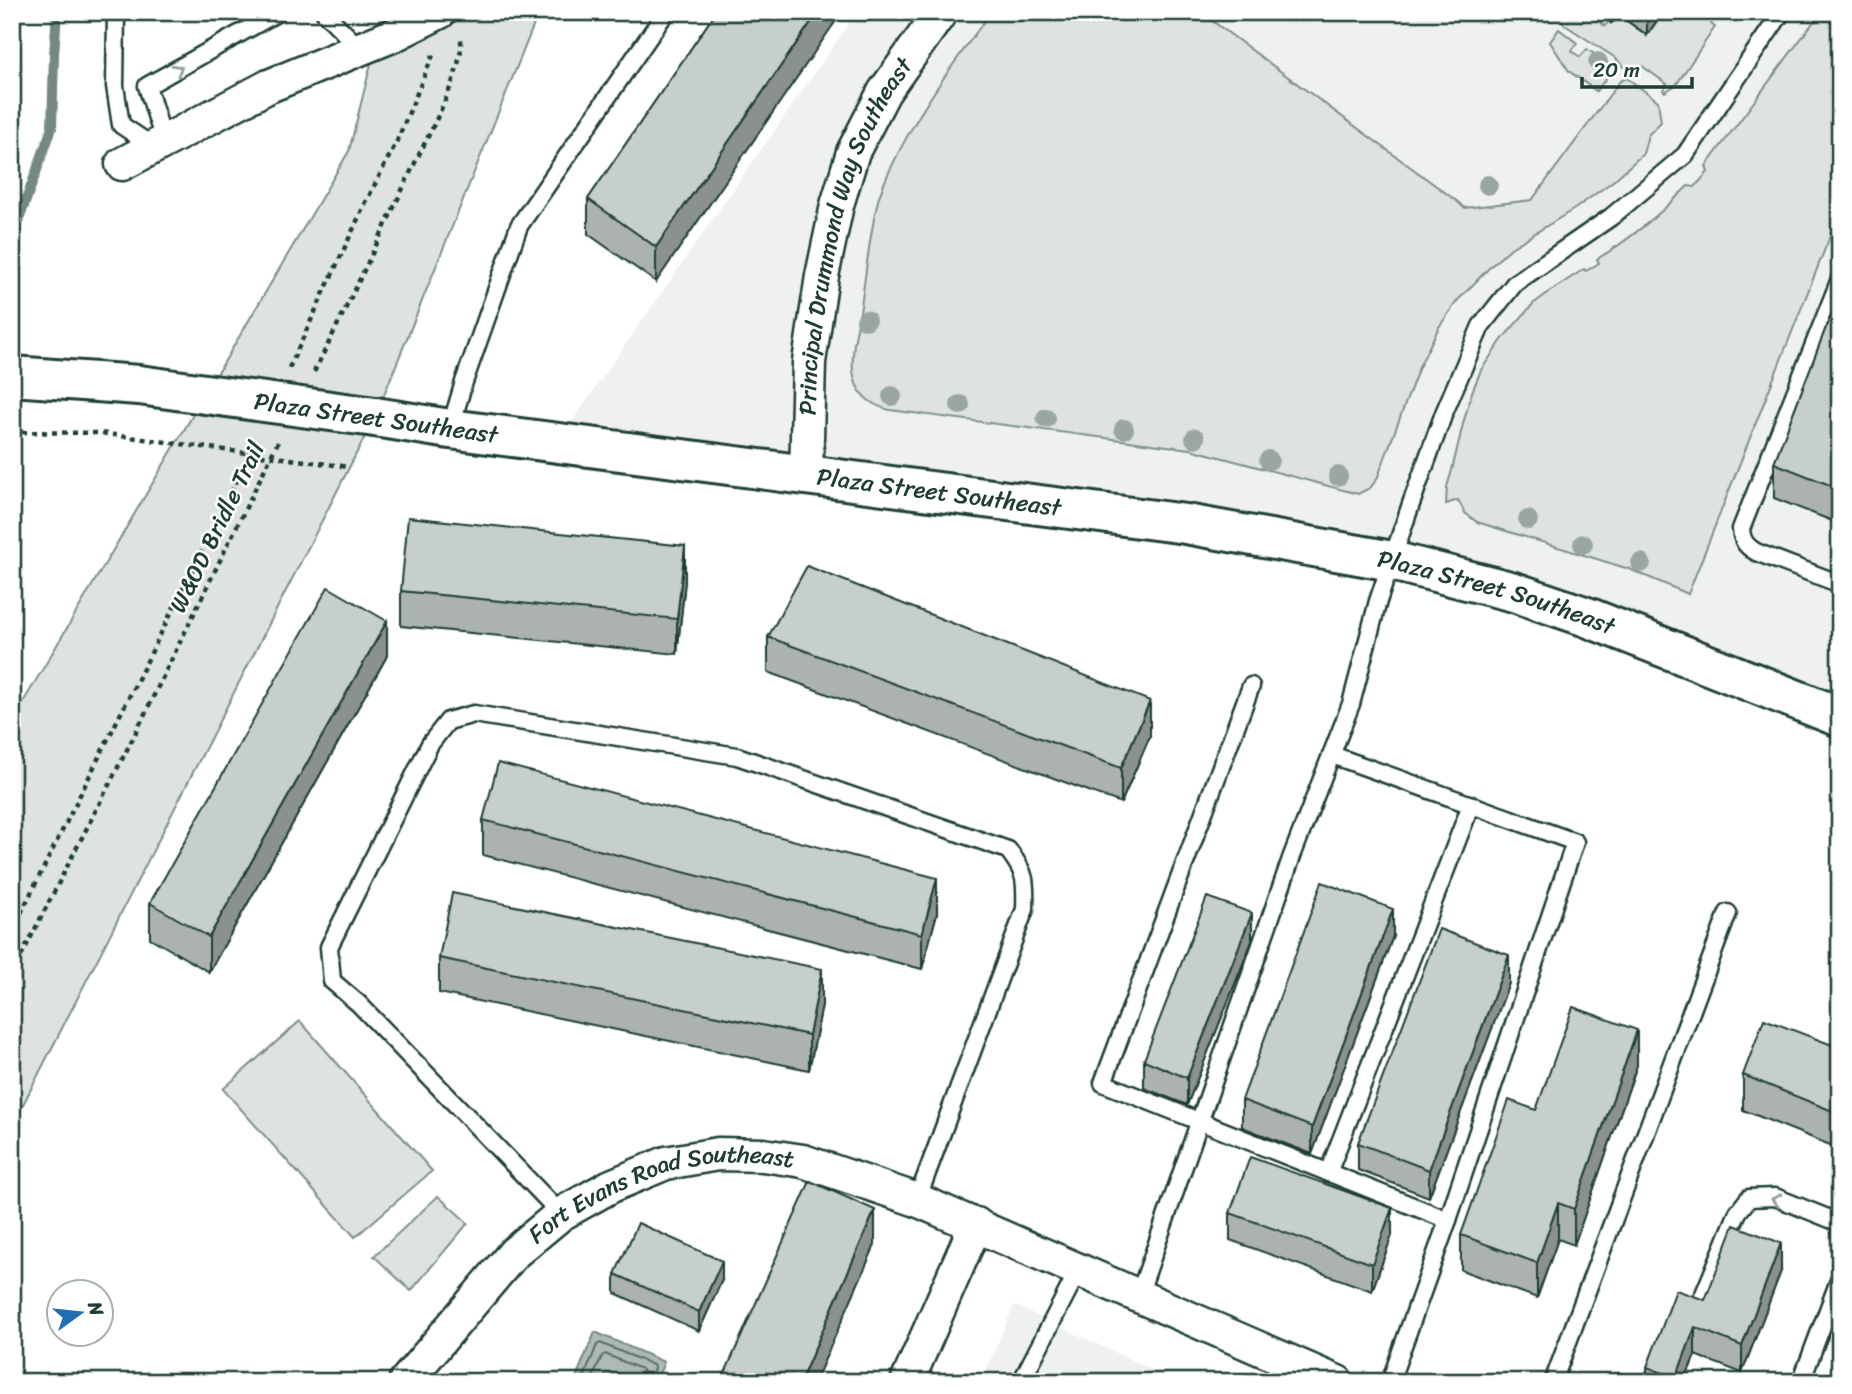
<svg xmlns="http://www.w3.org/2000/svg" width="1852" height="1394" font-family="Sriracha,sans-serif">
  <rect width="100%" height="100%" fill="#fff"/>
  <filter id="ink" filterUnits="userSpaceOnUse"><feTurbulence type="fractalNoise" baseFrequency=".0143" numOctaves="2"/><feDisplacementMap in="SourceGraphic" scale="14" xChannelSelector="R" yChannelSelector="G"/><feConvolveMatrix kernelMatrix="1 2 1 2 8 2 1 2 1" color-interpolation-filters="sRGB"/></filter>
  <g filter="url(#ink)">
    <!-- built -->
    <g fill="#eef1f0">
      <polygon points="857,12 1840,12 1840,717 1514,592 557,443"/>
      <polygon points="1014,1305 1178,1382 981,1382"/>
    </g>
    <!-- green -->
    <g fill="#dee3e2" stroke="#7e908b" stroke-width="2">
      <polygon points="384,12 539,12 375,417 12,1126 12,721 349,151"/>
      <path d="M991,12H1200L1458,202L1464,208L1532,200L1620,81L1627,78L1658,101L1661,122L1648,135L1643,154L1613,181L1576,208L1511,248L1491,266L1458,300L1439,327L1419,367L1377,479L1370,488L1358,494L1190,449L890,410C869,405 855,393 853,370C851,349 858,326 861,306C866,273 869,238 877,205C879,194 885,181 890,170C916,113 954,63 991,12Z"/>
      <polygon points="1553,12 1587,12 1605,26 1609,21 1612,23 1620,16 1646,35 1663,12 1705,12 1714,18 1711,24 1715,27 1676,85 1665,92 1663,90 1667,84 1642,66 1637,66 1633,70 1628,70 1614,57 1565,25"/>
      <path d="M1821,12H1840V211L1688,594L1629,569L1477,522L1465,513L1458,500L1446,504L1447,487L1452,470L1463,424L1472,392L1481,370L1504,337L1533,304L1549,292L1584,269L1586,271L1599,263L1597,259C1631,239 1660,214 1688,186L1695,187L1708,172L1706,166Z"/>
      <polygon points="1559,29 1577,43 1572,51 1580,57 1587,49 1609,64 1611,72 1596,91 1569,71 1550,42"/>
      <polygon points="300,1021 432,1171 355,1237 223,1089"/>
      <polygon points="438,1196 468,1223 411,1291 374,1256"/>
    </g>
    <!-- water -->
    <polygon fill="#afbab7" stroke="#758883" stroke-width="2" points="595,1332 664,1362 656,1382 574,1382"/>
    <g fill="none" stroke-linecap="round" stroke-linejoin="round">
      <!-- shore -->
      <g stroke="#596f68" stroke-width="2">
        <polyline points="582,1382 597,1345 600,1343 653,1365 654,1368 650,1382"/>
        <polyline points="591,1382 602,1356 605,1354 641,1369 643,1372 641,1382"/>
      </g>
      <!-- stream -->
      <polyline stroke="#758883" stroke-width="10" points="12,239 52,128 54,55 57,12"/>
      <!-- service casing -->
      <g stroke="#1f3d34" stroke-width="21">
        <g id="service">
          <polyline points="116,12 115,86 121,125 154,147"/>
          <polyline points="324,12 360,49"/>
          <polyline points="164,141 147,86 278,12"/>
          <path d="M1840,279L1741,529C1742,541 1746,546 1756,552L1840,584"/>
          <polyline points="450,429 464,382 519,226 666,12"/>
          <polyline points="1251,686 1103,1083 1448,1220"/>
          <polyline points="1332,755 1575,842 1448,1220 1390,1382"/>
          <polyline points="1328,1173 1471,805"/>
          <path d="M561,1214L359,1004L332,981L329,947L430,744L448,721L474,714L737,756L1008,850C1026,873 1026,880 1025,909L917,1200"/>
          <polyline points="1139,1295 1292,856 1351,704 1378,601 1411,504 1444,413 1481,326 1515,283 1611,217 1685,155 1782,12"/>
          <polyline points="1694,1318 1738,1212 1749,1198 1775,1197 1840,1223"/>
          <polyline points="1021,1382 1079,1269"/>
          <polyline points="1553,1382 1728,913"/>
          <polyline points="1801,1382 1840,1278"/>
        </g>
      </g>
      <!-- minor casing -->
      <g stroke="#1f3d34" stroke-width="37">
        <g id="minor">
          <polyline points="122,164 269,86 394,35 440,12"/>
          <path id="s1" d="M806,475L809,362L822,276L837,205L853,152L884,92L941,12"/>
          <path id="s2" d="M405,1382L514,1253L561,1214L611,1186L666,1163L718,1154L763,1155L803,1161L917,1200L1337,1382"/>
          <polyline points="907,1382 976,1224"/>
        </g>
      </g>
      <!-- secondary casing -->
      <g stroke="#1f3d34" stroke-width="44">
        <g id="secondary">
          <path id="s3" d="M375,417L450,429L1186,524L1392,561L1514,592L1587,617L1840,717"/>
        </g>
      </g>
      <!-- path -->
      <g stroke="#1f3d34" stroke-width="4.5" stroke-dasharray="5 5" stroke-linecap="butt">
        <polyline points="289,368 364,206 397,141 433,55"/>
        <path d="M314,372C348,305 380,237 412,169C427,137 464,72 461,39"/>
        <polyline points="12,931 228,499 256,439"/>
        <polyline points="12,974 134,736 278,442"/>
      </g>
      <!-- service -->
      <use href="#service" stroke="#fff" stroke-width="16"/>
      <!-- minor -->
      <use href="#minor" stroke="#fff" stroke-width="32"/>
      <!-- secondary -->
      <use href="#secondary" stroke="#fff" stroke-width="38"/>
      <!-- secondary-bridge casing -->
      <g stroke="#1f3d34" stroke-width="44" stroke-linecap="butt">
        <polyline id="secondary-bridge" points="12,376 139,385 375,417"/>
      </g>
      <!-- path-bridge -->
      <polyline stroke="#1f3d34" stroke-width="4.5" stroke-dasharray="5 5" stroke-linecap="butt" points="12,432 100,433 349,467"/>
      <!-- secondary-bridge -->
      <use href="#secondary-bridge" stroke="#fff" stroke-width="38"/>
    </g>
    <!-- trees -->
    <g fill="#99a6a3">
      <circle cx="1598" cy="62" r="10"/>
      <circle cx="1488" cy="185" r="10"/>
      <circle cx="866" cy="320" r="10"/>
      <circle cx="892" cy="396" r="10"/>
      <circle cx="960" cy="405" r="10"/>
      <circle cx="1046" cy="418" r="10"/>
      <circle cx="1124" cy="429" r="10"/>
      <circle cx="1195" cy="438" r="10"/>
      <circle cx="1269" cy="460" r="10"/>
      <circle cx="1338" cy="476" r="10"/>
      <circle cx="1528" cy="520" r="10"/>
      <circle cx="1583" cy="544" r="10"/>
      <circle cx="1641" cy="563" r="10"/>
    </g>
    <!-- wall -->
    <g fill="#abb2af" stroke="#1f3d34" stroke-width="2">
      <polygon points="716,12 656,282 588,234 588,199"/>
      <polygon points="1597,12 1663,12 1647,35 1620,16 1611,23"/>
      <polygon points="1840,291 1840,524 1774,498 1774,463"/>
      <polygon points="685,581 677,654 401,626 401,591"/>
      <polygon points="768,637 1150,736 1121,803 768,672"/>
      <polygon points="387,656 209,972 150,938 150,903"/>
      <polygon points="483,820 937,913 922,969 483,855"/>
      <polygon points="1393,936 1312,1154 1242,1127 1242,1100"/>
      <polygon points="1252,941 1187,1105 1144,1088 1144,1060"/>
      <polygon points="439,958 822,1005 809,1070 439,993"/>
      <polygon points="1509,983 1429,1197 1358,1170 1358,1143"/>
      <polygon points="1840,1048 1840,1149 1743,1110 1743,1075"/>
      <polygon points="1637,1065 1574,1245 1558,1239 1537,1298 1461,1270 1461,1235"/>
      <polygon points="1230,1213 1392,1235 1372,1291 1230,1240"/>
      <polygon points="1781,1271 1742,1373 1695,1355 1684,1382 1647,1382 1647,1367 1705,1300"/>
      <polygon points="615,1274 722,1280 699,1331 615,1293"/>
    </g>
    <!-- shaded-wall -->
    <g fill="#8b918f" stroke="#1f3d34" stroke-width="2">
      <polygon points="818,12 842,12 656,282 656,247"/>
      <polygon points="1611,12 1620,12 1620,16 1611,23"/>
      <polygon points="1647,12 1663,12 1647,35"/>
      <polygon points="685,546 685,581 677,654 677,619"/>
      <polygon points="387,621 387,656 209,972 209,937"/>
      <polygon points="1150,701 1150,736 1121,803 1121,768"/>
      <polygon points="937,878 937,913 922,969 922,934"/>
      <polygon points="1393,909 1393,936 1312,1154 1312,1127"/>
      <polygon points="1252,913 1252,941 1187,1105 1187,1078"/>
      <polygon points="1509,955 1509,983 1429,1197 1429,1170"/>
      <polygon points="822,969 822,1005 809,1070 809,1035"/>
      <polygon points="1637,1030 1637,1065 1574,1245 1574,1209"/>
      <polygon points="1558,1203 1558,1239 1537,1298 1537,1263"/>
      <polygon points="1392,1208 1392,1235 1372,1291 1372,1264"/>
      <polygon points="875,1210 875,1245 815,1382 800,1382"/>
      <polygon points="1781,1243 1781,1271 1742,1373 1742,1346"/>
      <polygon points="722,1261 722,1280 699,1331 699,1312"/>
      <polygon points="1695,1327 1695,1355 1684,1382 1676,1382 1676,1378"/>
    </g>
    <!-- building -->
    <g fill="#c7cfcc" stroke="#1f3d34" stroke-width="2">
      <polygon points="716,12 818,12 656,247 588,199"/>
      <polygon points="1840,291 1840,489 1774,463"/>
      <polygon points="408,517 685,546 677,619 401,591"/>
      <polygon points="807,566 1150,701 1121,768 768,637"/>
      <polygon points="328,587 387,621 209,937 150,903"/>
      <polygon points="498,763 937,878 922,934 483,820"/>
      <polygon points="1322,882 1393,909 1312,1127 1242,1100"/>
      <polygon points="452,893 822,969 809,1035 439,958"/>
      <polygon points="1207,897 1252,913 1187,1078 1144,1060"/>
      <polygon points="1439,929 1509,955 1429,1170 1358,1143"/>
      <polygon points="1573,1007 1637,1030 1574,1209 1558,1203 1537,1263 1461,1235 1509,1100 1536,1110"/>
      <polygon points="1764,1019 1840,1048 1840,1114 1743,1075"/>
      <polygon points="1250,1157 1392,1208 1372,1264 1230,1213"/>
      <polygon points="810,1181 875,1210 800,1382 721,1382"/>
      <polygon points="638,1223 722,1261 699,1312 615,1274"/>
      <polygon points="1734,1225 1781,1243 1742,1346 1695,1327 1676,1378 1647,1367 1676,1290 1705,1300"/>
      <polygon points="1840,1353 1840,1382 1829,1382"/>
    </g>
    <!-- one-way arrows -->
    <defs><path id="oneway-chevron" d="M-2-3.5L2.5 0L-2 3.5" fill="none" stroke-width="1.6" stroke-linecap="round" stroke-linejoin="round" transform="scale(1.75)"/></defs>
    <g stroke="#8f9e9a">
      <use href="#oneway-chevron" transform="translate(178 69) rotate(-29)"/>
      <use href="#oneway-chevron" transform="translate(1776 1200) rotate(-168)"/>
    </g>
  </g>
  <g text-anchor="middle" stroke-width="5" stroke-linejoin="round" paint-order="stroke">
    <!-- street labels -->
    <g font-size="24" fill="#1f3d34" stroke="#fff">
      <text dy="8" stroke="none"><textPath href="#s1" startOffset="247">Principal Drummond Way Southeast</textPath></text>
      <text transform="translate(376 418) rotate(8)" y="8">Plaza Street Southeast</text>
      <text dy="8" stroke="none"><textPath href="#s3" startOffset="569">Plaza Street Southeast</textPath></text>
      <text transform="translate(217 527) rotate(-64)" y="8">W&amp;OD Bridle Trail</text>
      <text dy="8" stroke="none"><textPath href="#s3" startOffset="1136">Plaza Street Southeast</textPath></text>
      <text dy="8" stroke="none"><textPath href="#s2" startOffset="334">Fort Evans Road Southeast</textPath></text>
    </g>
  </g>
  <!-- margin -->
  <rect width="1852" height="1394" fill="none" stroke="#fff" stroke-width="42"/>
  <rect x="21" y="21" width="1810" height="1352" fill="none" stroke="#1f3d34" stroke-width="2.5" filter="url(#ink)"/>
  <!-- north arrow -->
  <g transform="translate(80 1313) rotate(75)"><circle r="33" fill="#ffffff" stroke="#a5b1ae" stroke-width="2"/>
  <path d="M0-5L12 26L0 18L-12 26Z" fill="#1f6fb2"/>
  <text y="-10" font-size="19" font-weight="bold" text-anchor="middle" fill="#1f3d34">N</text>
  </g>
  <!-- scale -->
  <path d="M1582 77v10h110v-10" fill="none" stroke="#1f3d34" stroke-width="3.5"/>
  <text x="1593" y="77" font-size="21" fill="#1f3d34" stroke="#ffffff" stroke-width="5" paint-order="stroke">20 m</text>
</svg>
